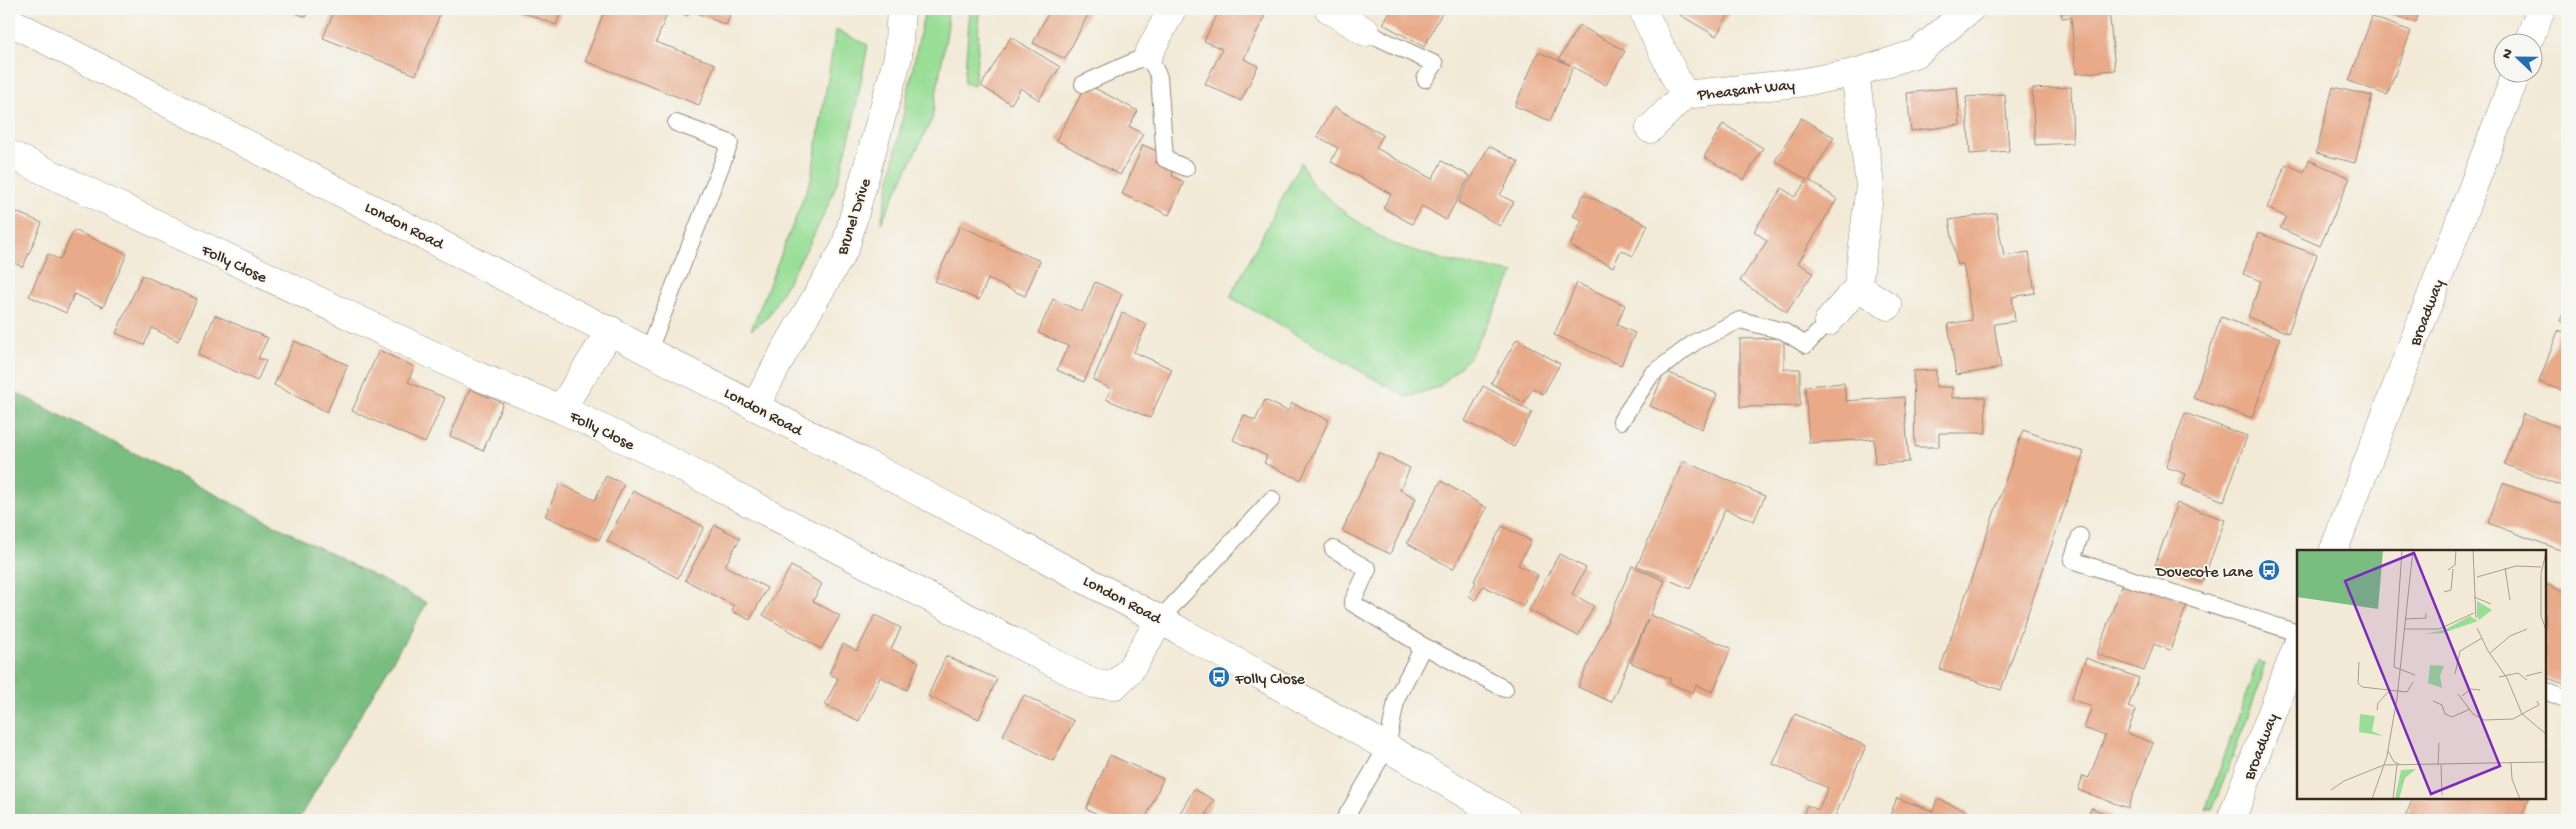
<svg xmlns="http://www.w3.org/2000/svg" width="2576" height="829" font-family="'Gochi Hand',sans-serif">
  <rect width="100%" height="100%" fill="#f6f6f2"/>
  <filter id="ink" filterUnits="userSpaceOnUse"><feTurbulence type="fractalNoise" baseFrequency=".02" numOctaves="2"/><feDisplacementMap in="SourceGraphic" scale="10" xChannelSelector="R" yChannelSelector="G"/><feConvolveMatrix kernelMatrix="1 2 1 2 8 2 1 2 1" color-interpolation-filters="sRGB"/></filter>
  <filter id="wash" filterUnits="userSpaceOnUse"><feTurbulence type="fractalNoise" baseFrequency=".0096" numOctaves="4" result="noise"/><feDisplacementMap in="SourceGraphic" scale="20" xChannelSelector="R" yChannelSelector="G"/><feGaussianBlur stdDeviation="1.12" result="paint"/><feColorMatrix in="noise" values="0 0 0 0 0 0 0 0 0 0 0 0 0 0 0 0 0 1.4 0 .05"/><feComposite in="paint" operator="in"/></filter>
  <g filter="url(#wash)">
    <rect width="100%" height="100%" fill="#f2ead7"/>
    <!-- green -->
    <g fill="#99de97" stroke="#6a845a">
      <polygon points="925,9 947,9 948,25 932,119 881,223"/>
      <polygon points="970,9 979,9 978,51 974,86 964,83"/>
      <polygon points="836,30 868,45 851,132 839,177 827,208 809,245 767,318 751,330 811,179"/>
      <polygon points="1301,162 1313,185 1344,212 1388,242 1447,261 1514,273 1469,358 1439,387 1406,397 1230,297"/>
      <polygon points="2258,660 2264,664 2261,681 2213,808 2206,809"/>
    </g>
    <!-- forest -->
    <polygon fill="#7abd80" stroke="#5a744f" points="9,389 427,603 298,820 9,820"/>
    <g id="blocks">
      <!-- building -->
      <g fill="#e8aa89">
        <polygon points="284,9 309,9 306,17"/>
        <polygon points="335,9 442,9 416,75 323,38"/>
        <polygon points="515,9 562,9 556,25"/>
        <polygon points="605,9 669,9 656,42 715,64 699,105 585,61"/>
        <polygon points="669,9 712,9 730,15 726,25 690,10 688,16"/>
        <polygon points="1050,9 1091,9 1065,59 1033,43"/>
        <polygon points="1220,9 1268,9 1244,59 1258,66 1241,101 1205,84 1222,49 1204,41"/>
        <polygon points="1392,9 1444,9 1424,47 1383,24"/>
        <polygon points="1670,9 1732,9 1716,36"/>
        <polygon points="1879,9 1894,9 1892,13"/>
        <polygon points="2061,9 2109,9 2115,70 2076,74 2071,17 2062,18"/>
        <polygon points="2369,9 2420,9 2416,22"/>
        <polygon points="2372,17 2411,31 2387,95 2349,81"/>
        <polygon points="1579,25 1625,51 1606,85 1573,67 1550,121 1515,106 1538,52 1570,65 1559,59"/>
        <polygon points="1011,37 1060,67 1039,100 1021,88 1011,104 981,86"/>
        <polygon points="1087,84 1138,111 1129,126 1143,134 1120,175 1056,140"/>
        <polygon points="1957,87 1960,125 1911,131 1907,93"/>
        <polygon points="2071,87 2073,143 2035,145 2032,89"/>
        <polygon points="2333,87 2372,96 2355,163 2316,153"/>
        <polygon points="2005,94 2009,151 1970,154 1966,97"/>
        <polygon points="1334,107 1383,135 1376,148 1432,179 1442,161 1470,176 1446,220 1422,206 1412,224 1383,208 1391,194 1331,162 1338,148 1317,136"/>
        <polygon points="1801,118 1834,137 1809,180 1837,199 1798,263 1813,273 1787,312 1740,281 1767,241 1754,231 1782,188 1795,197 1807,180 1775,161"/>
        <polygon points="1723,124 1763,148 1744,180 1704,157"/>
        <polygon points="1143,145 1159,152 1155,162 1174,170 1172,176 1184,182 1169,215 1122,194"/>
        <polygon points="1489,146 1519,162 1500,195 1514,202 1500,226 1458,202"/>
        <polygon points="2309,160 2350,178 2320,246 2280,228 2286,217 2267,208 2286,164 2304,172"/>
        <polygon points="1584,194 1648,225 1633,256 1621,250 1613,267 1570,246 1582,220 1573,216"/>
        <polygon points="9,209 42,223 23,267 9,261"/>
        <polygon points="1996,213 2004,256 2029,252 2035,293 2012,297 2015,321 1994,324 2001,368 1956,375 1948,324 1972,320 1963,264 1957,265 1949,220"/>
        <polygon points="960,226 1040,261 1025,296 988,279 979,300 935,281"/>
        <polygon points="74,230 127,254 103,307 74,294 66,313 29,296 48,254 60,260"/>
        <polygon points="2258,233 2317,255 2288,333 2248,317 2261,281 2243,274"/>
        <polygon points="142,275 197,299 178,341 152,328 144,345 116,333"/>
        <polygon points="1095,282 1122,294 1084,382 1057,370 1068,346 1038,333 1053,299 1082,312"/>
        <polygon points="1577,283 1625,305 1617,325 1635,333 1621,365 1554,335"/>
        <polygon points="2567,305 2567,324 2560,321"/>
        <polygon points="1122,313 1147,324 1134,352 1172,369 1150,418 1106,399 1111,389 1093,380"/>
        <polygon points="215,315 268,338 258,358 266,361 257,381 198,355"/>
        <polygon points="2221,317 2280,338 2252,418 2193,398"/>
        <polygon points="2558,331 2567,334 2567,392 2539,382"/>
        <polygon points="1784,338 1784,369 1800,369 1800,406 1740,407 1740,339"/>
        <polygon points="1517,339 1560,364 1543,394 1533,388 1524,403 1491,383"/>
        <polygon points="294,341 348,365 327,412 274,385"/>
        <polygon points="379,350 414,367 408,382 445,398 425,443 352,411"/>
        <polygon points="1936,370 1936,387 1952,387 1952,398 1985,397 1986,433 1939,433 1939,447 1915,447 1913,371"/>
        <polygon points="1665,371 1717,394 1702,429 1650,406"/>
        <polygon points="1844,383 1846,401 1904,397 1909,462 1875,464 1874,439 1809,443 1805,386"/>
        <polygon points="1483,386 1532,412 1514,447 1465,421"/>
        <polygon points="470,389 503,403 483,451 450,436"/>
        <polygon points="1265,400 1288,411 1292,403 1329,420 1301,480 1264,463 1267,456 1233,440 1244,415 1255,421"/>
        <polygon points="2185,413 2247,436 2224,501 2182,485 2186,474 2166,467"/>
        <polygon points="2523,414 2567,430 2567,488 2504,464"/>
        <polygon points="2023,430 2084,452 2001,690 1940,669"/>
        <polygon points="1379,453 1410,468 1400,490 1416,498 1390,554 1342,531"/>
        <polygon points="1683,461 1765,496 1754,521 1725,509 1690,589 1637,566"/>
        <polygon points="606,476 624,484 599,540 545,516 560,484 595,500"/>
        <polygon points="1441,481 1487,508 1453,569 1407,543"/>
        <polygon points="2503,483 2567,507 2567,540 2563,551 2488,523"/>
        <polygon points="633,491 704,527 678,578 607,541"/>
        <polygon points="2177,503 2225,520 2202,583 2155,565"/>
        <polygon points="715,525 740,538 725,566 767,588 750,620 732,611 734,606 685,580"/>
        <polygon points="1502,526 1531,541 1518,565 1538,575 1523,606 1483,586 1475,600 1469,596 1476,582 1474,581"/>
        <polygon points="1559,554 1586,568 1572,594 1594,606 1578,636 1529,610"/>
        <polygon points="791,566 822,584 813,601 840,616 821,649 763,615"/>
        <polygon points="1632,566 1665,581 1650,615 1731,648 1713,692 1696,685 1693,693 1669,683 1671,679 1631,663 1648,619 1611,702 1578,687"/>
        <polygon points="2124,578 2188,602 2170,650 2154,644 2144,671 2097,654"/>
        <polygon points="2545,584 2567,593 2567,685 2545,677"/>
        <polygon points="875,615 901,628 891,649 919,662 907,690 880,677 859,721 825,705 838,678 829,674 843,644 857,651"/>
        <polygon points="946,656 997,679 979,719 928,696"/>
        <polygon points="2086,658 2139,678 2128,707 2136,710 2127,733 2153,743 2128,808 2078,790 2083,776 2089,778 2105,736 2084,728 2092,707 2071,699"/>
        <polygon points="1024,695 1074,721 1053,761 1003,735"/>
        <polygon points="1795,714 1866,746 1835,816 1845,820 1801,820 1807,805 1818,810 1828,788 1773,764"/>
        <polygon points="1110,755 1163,779 1145,820 1112,820 1086,809"/>
        <polygon points="1194,789 1214,800 1206,814 1217,820 1176,820"/>
        <polygon points="1897,798 1933,811 1937,799 1968,811 1965,820 1888,820"/>
        <polygon points="2413,798 2529,798 2520,820 2404,820"/>
        <polygon points="2091,808 2125,820 2087,820"/>
      </g>
    </g>
  </g>
  <g filter="url(#ink)">
    <use href="#blocks" fill-opacity="0" stroke="#968a7a" stroke-width="1"/>
    <g fill="none" stroke-linecap="round" stroke-linejoin="round">
      <!-- lane casing -->
      <g stroke="#968a7a" stroke-width="18">
        <g id="lane">
          <polyline points="1366,32 1435,64 1425,79"/>
          <polyline points="1083,84 1148,55 1159,77 1165,159 1186,168"/>
          <polyline points="649,350 730,143 676,123"/>
          <polyline points="1621,421 1651,375 1695,342 1740,320 1783,331 1806,345 1828,322"/>
          <polyline points="2080,536 2072,560 2298,633"/>
          <polyline points="1333,549 1368,569 1352,603 1418,643 1420,653 1397,697 1387,747 1344,820"/>
          <polyline points="1161,618 1272,499"/>
          <polyline points="1418,643 1505,689"/>
          <polyline points="2545,691 2567,700"/>
        </g>
      </g>
      <!-- street casing -->
      <g stroke="#968a7a" stroke-width="29">
        <g id="street">
          <polyline points="1329,9 1366,32"/>
          <polyline points="1644,9 1644,13 1684,95"/>
          <polyline points="1148,55 1172,9"/>
          <polyline points="1650,129 1684,95 1798,83 1855,73 1917,53 1970,9"/>
          <polyline points="9,154 475,375 561,409 668,460 1094,684 1115,685 1130,670 1161,618"/>
          <polyline points="1858,287 1888,306"/>
          <polyline points="1828,322 1858,287 1870,185 1855,73"/>
          <polyline points="756,405 785,350 845,248 898,57 901,9"/>
          <polyline points="561,409 611,330"/>
        </g>
      </g>
      <!-- secondary casing -->
      <g stroke="#968a7a" stroke-width="29">
        <g id="secondary">
          <path d="M9,21C290,165 571,309 851,456C1074,573 1294,688 1508,820"/>
          <polyline points="2528,42 2541,9"/>
          <polyline points="2333,552 2517,72"/>
          <polyline points="2231,820 2298,644"/>
        </g>
      </g>
      <!-- lane -->
      <use href="#lane" stroke="#fff" stroke-width="16"/>
      <!-- street -->
      <use href="#street" stroke="#fff" stroke-width="28"/>
      <!-- secondary -->
      <use href="#secondary" stroke="#fff" stroke-width="28"/>
    </g>
  </g>
  <!-- icons -->
  <defs>
    <g id="bus-disc" transform="scale(1.125)"><circle r="9.5" fill="#1f6fb2" stroke="#f6f6f2"/><path d="M-5-6H5V4H4V6H2V4H-2V6H-4V4H-5ZM-3.5-4V0h7V-4ZM-3.5 1.2v1.5H-2V1.2ZM2 1.2v1.5H3.5V1.2Z" fill="#fff"/></g>
  </defs>
  <g fill-rule="evenodd">
    <use href="#bus-disc" x="2269" y="570"/>
    <use href="#bus-disc" x="1219" y="677"/>
  </g>
  <g text-anchor="middle" stroke-width="4" stroke-linejoin="round" paint-order="stroke">
    <!-- street labels -->
    <g font-size="16" fill="#3b2a1e" stroke="#f6f6f2">
      <text transform="translate(1746 88) rotate(-6)" y="6">Pheasant Way</text>
      <text transform="translate(852 216) rotate(-72)" y="6">Brunel Drive</text>
      <text transform="translate(405 224) rotate(27)" y="6">London Road</text>
      <text transform="translate(235 262) rotate(25)" y="6">Folly Close</text>
      <text transform="translate(2425 312) rotate(-69)" y="6">Broadway</text>
      <text transform="translate(764 410) rotate(28)" y="6">London Road</text>
      <text transform="translate(603 429) rotate(26)" y="6">Folly Close</text>
      <text transform="translate(1123 598) rotate(28)" y="6">London Road</text>
      <text transform="translate(2259 746) rotate(-69)" y="6">Broadway</text>
    </g>
    <!-- poi labels -->
    <g font-size="16" fill="#3b2a1e" stroke="#f6f6f2" text-anchor="end">
      <text x="2253" y="576">Dovecote Lane</text>
      <text x="1235" y="683" text-anchor="start">Folly Close</text>
    </g>
  </g>
  <!-- overview -->
  <g transform="translate(2297 550)">
    <rect width="249" height="249" fill="#f2ead7"/>
    <path d="M180,51L195,60L182,70L180,66ZM173,66L181,71L146,83L128,84L147,80ZM133,115L147,116L143,126L145,138L131,133ZM63,164L78,166L75,181L86,186L62,182ZM119,219L108,228L102,249H98L104,220Z" fill="#99de97"/>
    <path d="M0,0H86L81,59L0,47Z" fill="#7abd80"/>
    <path fill="none" stroke="#a99d8d" stroke-width="1" d="M105,0L97,117L118,125M176,0L179,68M249,3L244,23V66L249,80M208,18L213,50M151,20L158,15L159,0M180,27L219,16L244,17M147,42L154,40L156,19M177,47L194,54M109,69L129,68V63M180,78L191,101L210,128L225,164L249,184M108,79H142L177,63M193,103L213,86L230,79M62,112L61,133L65,137L110,142L116,132M158,124L163,101L185,88M229,126L245,122M202,127L221,123L230,130M161,144L176,164L187,170L216,169L236,158L242,155L240,151M165,146L174,139L183,140M136,151L145,155L148,164L155,167L173,159M80,160L81,153L92,141M91,201L97,212L102,214M214,213L215,229L223,249M87,215L249,212M141,215L142,193M144,215L145,245M34,240L47,231L87,215M75,249L90,206L100,148L116,0M96,249L100,215"/>
    <path fill="#7b2cbf" fill-opacity="0.15" stroke="#7b2cbf" stroke-width="2.5" d="M117,3L203,216L134,244L48,31Z"/>
    <rect width="249" height="249" fill="none" stroke="#3b2a1e" stroke-width="2.5"/>
  </g>
  <!-- margin -->
  <rect width="2576" height="829" fill="none" stroke="#f6f6f2" stroke-width="30"/>
  <!-- north arrow -->
  <g transform="translate(2518 58) rotate(292)"><circle r="24" fill="#f6f6f2" stroke="#aba49d"/>
  <path d="M0-4L9 19L0 12L-9 19Z" fill="#1f6fb2"/>
  <text y="-8" font-size="14" font-weight="bold" text-anchor="middle" fill="#3b2a1e">N</text>
  </g>
</svg>
